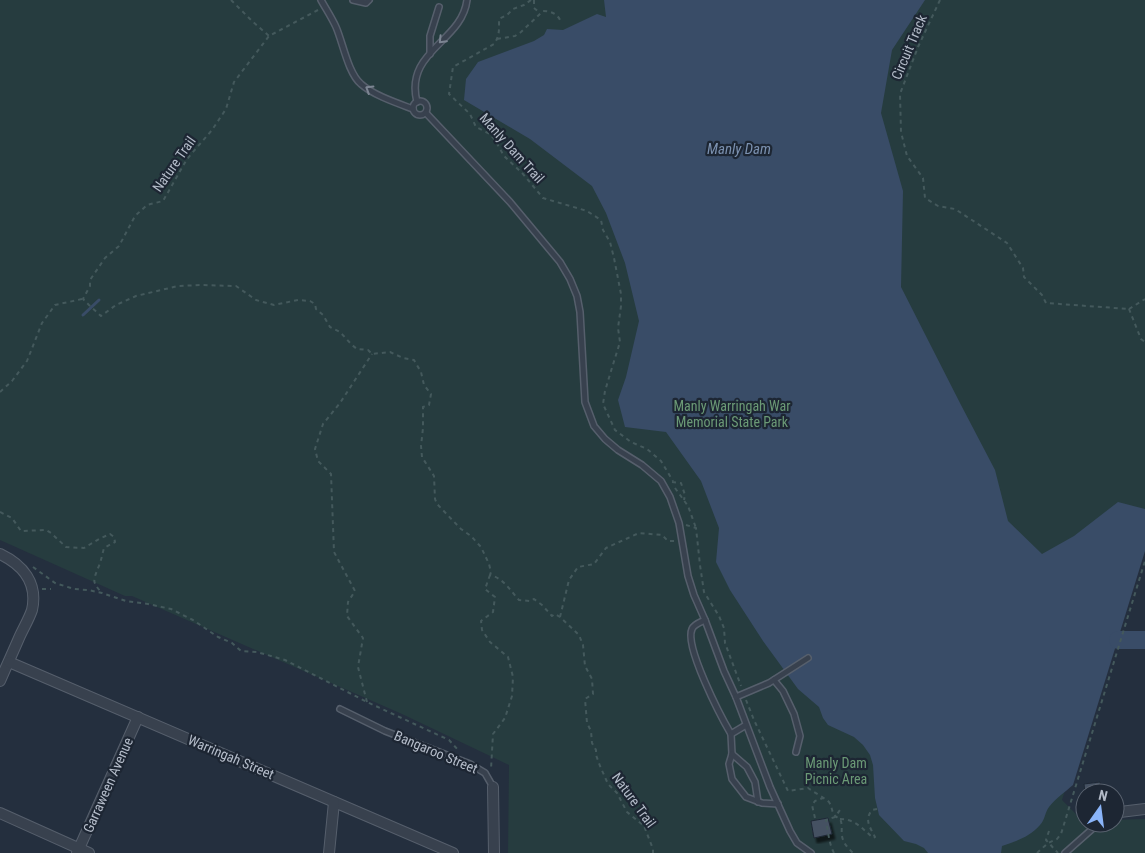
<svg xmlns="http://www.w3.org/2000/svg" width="1145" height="853" font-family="'Roboto Condensed',sans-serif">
  <defs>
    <filter id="shadow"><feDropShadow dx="3" dy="5" stdDeviation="1" flood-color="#0009"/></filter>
  </defs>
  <rect width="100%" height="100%" fill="#242f3e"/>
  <!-- green -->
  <polygon fill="#263c3f" points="0,0 1145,0 1145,536 1062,800 1075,813 1085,826 1088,823 1115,823 1115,820 1145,819 1145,853 508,853 509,765 402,714 132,596 125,596 0,540"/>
  <!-- water -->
  <path fill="#394c67" d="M604,0H925L892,50L881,113L903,191L901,287L961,405L995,470L1008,521L1042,554L1074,536L1118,502L1145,509V551L1073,785C1065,792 1056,798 1049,807C1045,812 1045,820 1040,825C1030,837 1016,841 1002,846L1001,853H928L924,848L916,844L904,841L879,815L875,798L873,765L870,755L863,745L854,737L828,725L823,718L819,707L798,689L763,641L730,590L716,562L719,528L701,481L666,432L625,427L618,400L626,377L639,321L625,263L606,213L592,186L530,139L464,100L466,79L478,62L534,41L544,35L547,29L563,30L597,14L606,17Z"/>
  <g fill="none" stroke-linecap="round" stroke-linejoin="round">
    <!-- stream -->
    <polyline stroke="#394c67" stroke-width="3" points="83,315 99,300"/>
    <!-- river -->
    <polyline stroke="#394c67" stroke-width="18" points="1118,640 1145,640"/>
  </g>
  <!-- building -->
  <g fill="#455162" stroke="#1f2835" filter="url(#shadow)">
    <polygon points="1100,782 1101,793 1085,793 1084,784"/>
    <polygon points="828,818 832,834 814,838 811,821"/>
  </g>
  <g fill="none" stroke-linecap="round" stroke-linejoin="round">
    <!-- lane casing -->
    <g stroke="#565f6c" stroke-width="8">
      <g id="lane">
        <path d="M321,0C326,9 332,18 336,27C343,43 348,73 361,84C373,95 397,103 413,109"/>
        <polyline points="353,0 366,3 369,0"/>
        <polyline points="430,54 430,36 439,7"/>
        <circle cx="420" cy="108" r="7"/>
        <path d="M417,102C404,51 462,42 467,0"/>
        <polyline points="426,113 510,202 560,262 570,279 577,296 580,312 585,402 594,426 605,439 618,450 642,465 661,481 670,497 679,523 688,576 694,595 705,620 724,671 736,697 770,787 790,831 797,843 811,853"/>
        <path d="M705,620C701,622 694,624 692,629C684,646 721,717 731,734L746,725"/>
        <polyline points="774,680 783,691 794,714 800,736 796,752"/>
        <polyline points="736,697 769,683 808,658"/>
        <polyline points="340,709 385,731 470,764 485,773 493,787"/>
        <polyline points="731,734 732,754 729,764 732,779 746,797 762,803 778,804"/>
        <polyline points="732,754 747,767 755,782 758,802"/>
        <polyline points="1065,853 1099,823"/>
      </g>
    </g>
    <!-- street casing -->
    <g stroke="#565f6c" stroke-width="12">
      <g id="street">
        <path d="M0,554C23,565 38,583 32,610C29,619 23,629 19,638C13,652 6,667 0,681"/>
        <polyline points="9,662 453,853"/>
        <polyline points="493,787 494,853"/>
        <polyline points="0,813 89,853"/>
        <polyline points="1115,814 1120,812 1145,809"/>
        <polyline points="77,853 138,717"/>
        <polyline points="329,853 334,802"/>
      </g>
    </g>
    <!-- path -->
    <g stroke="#44595c" stroke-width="2" stroke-dasharray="4 4" stroke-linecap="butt">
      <polyline points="231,0 252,21 269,36"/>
      <path d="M531,0L524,5L513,9L507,15L499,19C499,28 500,36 494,44L453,67L449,94L470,114L476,127L490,134L495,140L504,156L523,174L543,198L587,211L601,220L603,230L610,242L614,258L621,294V306L618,328L620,342L611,371L605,391L603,404L615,430L631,442L647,449L661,461L673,481"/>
      <polyline points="534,0 534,8 540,13"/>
      <polyline points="940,0 918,47 900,94 901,132 907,156 923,178 925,198 938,206 955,209 1007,243 1023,268 1024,277 1042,295 1046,303 1129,309"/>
      <path d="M318,10L269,36L234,82L226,109L212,130L187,159L163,201L147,205L135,216L119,246L105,258L90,280V286L83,299L89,305L101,316L116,305L136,296L178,286L200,285L236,286L256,300L274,305L298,300L310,301L315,304L316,309L323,315L330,327L340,332L352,345L357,349L368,350L372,354L390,352L403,358L414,360L421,372L424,385L431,394L429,405L423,407V428L421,446L422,457L434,476L435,499L437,504L461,529L471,536L481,547L489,564L491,572L490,575C503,578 510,590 519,600L530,601L534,599L542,605L552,616L555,614L560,617L579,635L583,645L585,666L592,679L593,694L585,699L587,723L591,731L592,743L596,750V755L600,766L608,784L617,793L627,812L644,826L653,849V853"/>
      <path d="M497,39L515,36L521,32L543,11C551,11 558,14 561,22"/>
      <polyline points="1129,309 1141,339 1145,342"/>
      <polyline points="1129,309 1145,299"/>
      <polyline points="0,392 12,381 27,361 42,323 55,305 82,299"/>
      <polyline points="672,482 681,483 685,495 684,500"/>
      <polyline points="675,488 688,506 696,528"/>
      <path d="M0,512L12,518L21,531L46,530L51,533L66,547L84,548L99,539L110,534L114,537L115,542L104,548C102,555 101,562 98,568C93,581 92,582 102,593"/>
      <polyline points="686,525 696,528 700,565 704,592 719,616 724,628 725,643 741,686"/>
      <polyline points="33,567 55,583 74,589 88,590 102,593 126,601 148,604 171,609 193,620 218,637 232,643 241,651 257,652 285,660 367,702 449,740 459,751"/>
      <polyline points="490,575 485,589 495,597 493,612 481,621 482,630 490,642 508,657 513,677 512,696 505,718 493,734 491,769"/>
      <polyline points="42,589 51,589"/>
      <polyline points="560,617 569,580 578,567 594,564 606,548 639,533 662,535 668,541 675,541"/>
      <path d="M746,700L754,720L788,791L808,788C812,791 826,799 829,802C834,810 830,814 840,819C843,825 841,830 842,836C843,843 848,848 853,853"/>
      <polyline points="367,702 358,667 363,638 347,616 348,602 355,591 334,552 331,474 318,461 315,449 323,424 340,403 372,354"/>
      <polyline points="815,818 812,805 815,801 823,798"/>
      <path d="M840,819C855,819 863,829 873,838L875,837C870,827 864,820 872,810L877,809"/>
      <polyline points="1049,831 1046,840 1058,853"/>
      <path d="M834,853C829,844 828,831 826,820L835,817L840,810"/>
      <polyline points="1037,853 1048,843 1057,839 1061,834 1145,561"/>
    </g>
    <!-- lane -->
    <use href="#lane" stroke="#38414e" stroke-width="5"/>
    <!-- street -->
    <use href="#street" stroke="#38414e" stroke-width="10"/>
  </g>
  <!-- one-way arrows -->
  <defs><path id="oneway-chevron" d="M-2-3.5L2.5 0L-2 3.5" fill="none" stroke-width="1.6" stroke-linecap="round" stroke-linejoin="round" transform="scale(1.25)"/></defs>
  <g stroke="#7c8592">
    <use href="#oneway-chevron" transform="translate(442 40) rotate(134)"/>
    <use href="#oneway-chevron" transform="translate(369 89) rotate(-148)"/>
  </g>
  <g text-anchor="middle" stroke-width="4.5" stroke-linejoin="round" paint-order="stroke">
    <!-- street labels -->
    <g font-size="14" fill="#b4bcc9" stroke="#1d2633">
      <text transform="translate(909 47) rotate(-67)" y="5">Circuit Track</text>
      <text transform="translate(512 148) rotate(48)" y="5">Manly Dam Trail</text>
      <text transform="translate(174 164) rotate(-55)" y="5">Nature Trail</text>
      <text transform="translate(436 752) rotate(23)" y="5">Bangaroo Street</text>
      <text transform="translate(231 757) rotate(23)" y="5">Warringah Street</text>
      <text transform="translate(108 785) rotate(-66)" y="5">Garraween Avenue</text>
      <text transform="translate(634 800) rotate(54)" y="5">Nature Trail</text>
    </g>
    <!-- park labels -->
    <g font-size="14" fill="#6b9a76" stroke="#1d2633">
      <text x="732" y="411">Manly Warringah War<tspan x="732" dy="16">Memorial State Park</tspan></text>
      <text x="836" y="768">Manly Dam<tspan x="836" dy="16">Picnic Area</tspan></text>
    </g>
    <!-- water labels -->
    <g font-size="15" font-style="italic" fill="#7c92b1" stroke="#1d2633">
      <text x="739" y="154">Manly Dam</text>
    </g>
  </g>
  <!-- north arrow -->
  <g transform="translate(1100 808) rotate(14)"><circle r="24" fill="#1d2633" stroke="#59626f"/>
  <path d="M0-4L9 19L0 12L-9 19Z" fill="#8ab4f8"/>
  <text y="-8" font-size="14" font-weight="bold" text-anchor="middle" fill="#b4bcc9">N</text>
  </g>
</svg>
